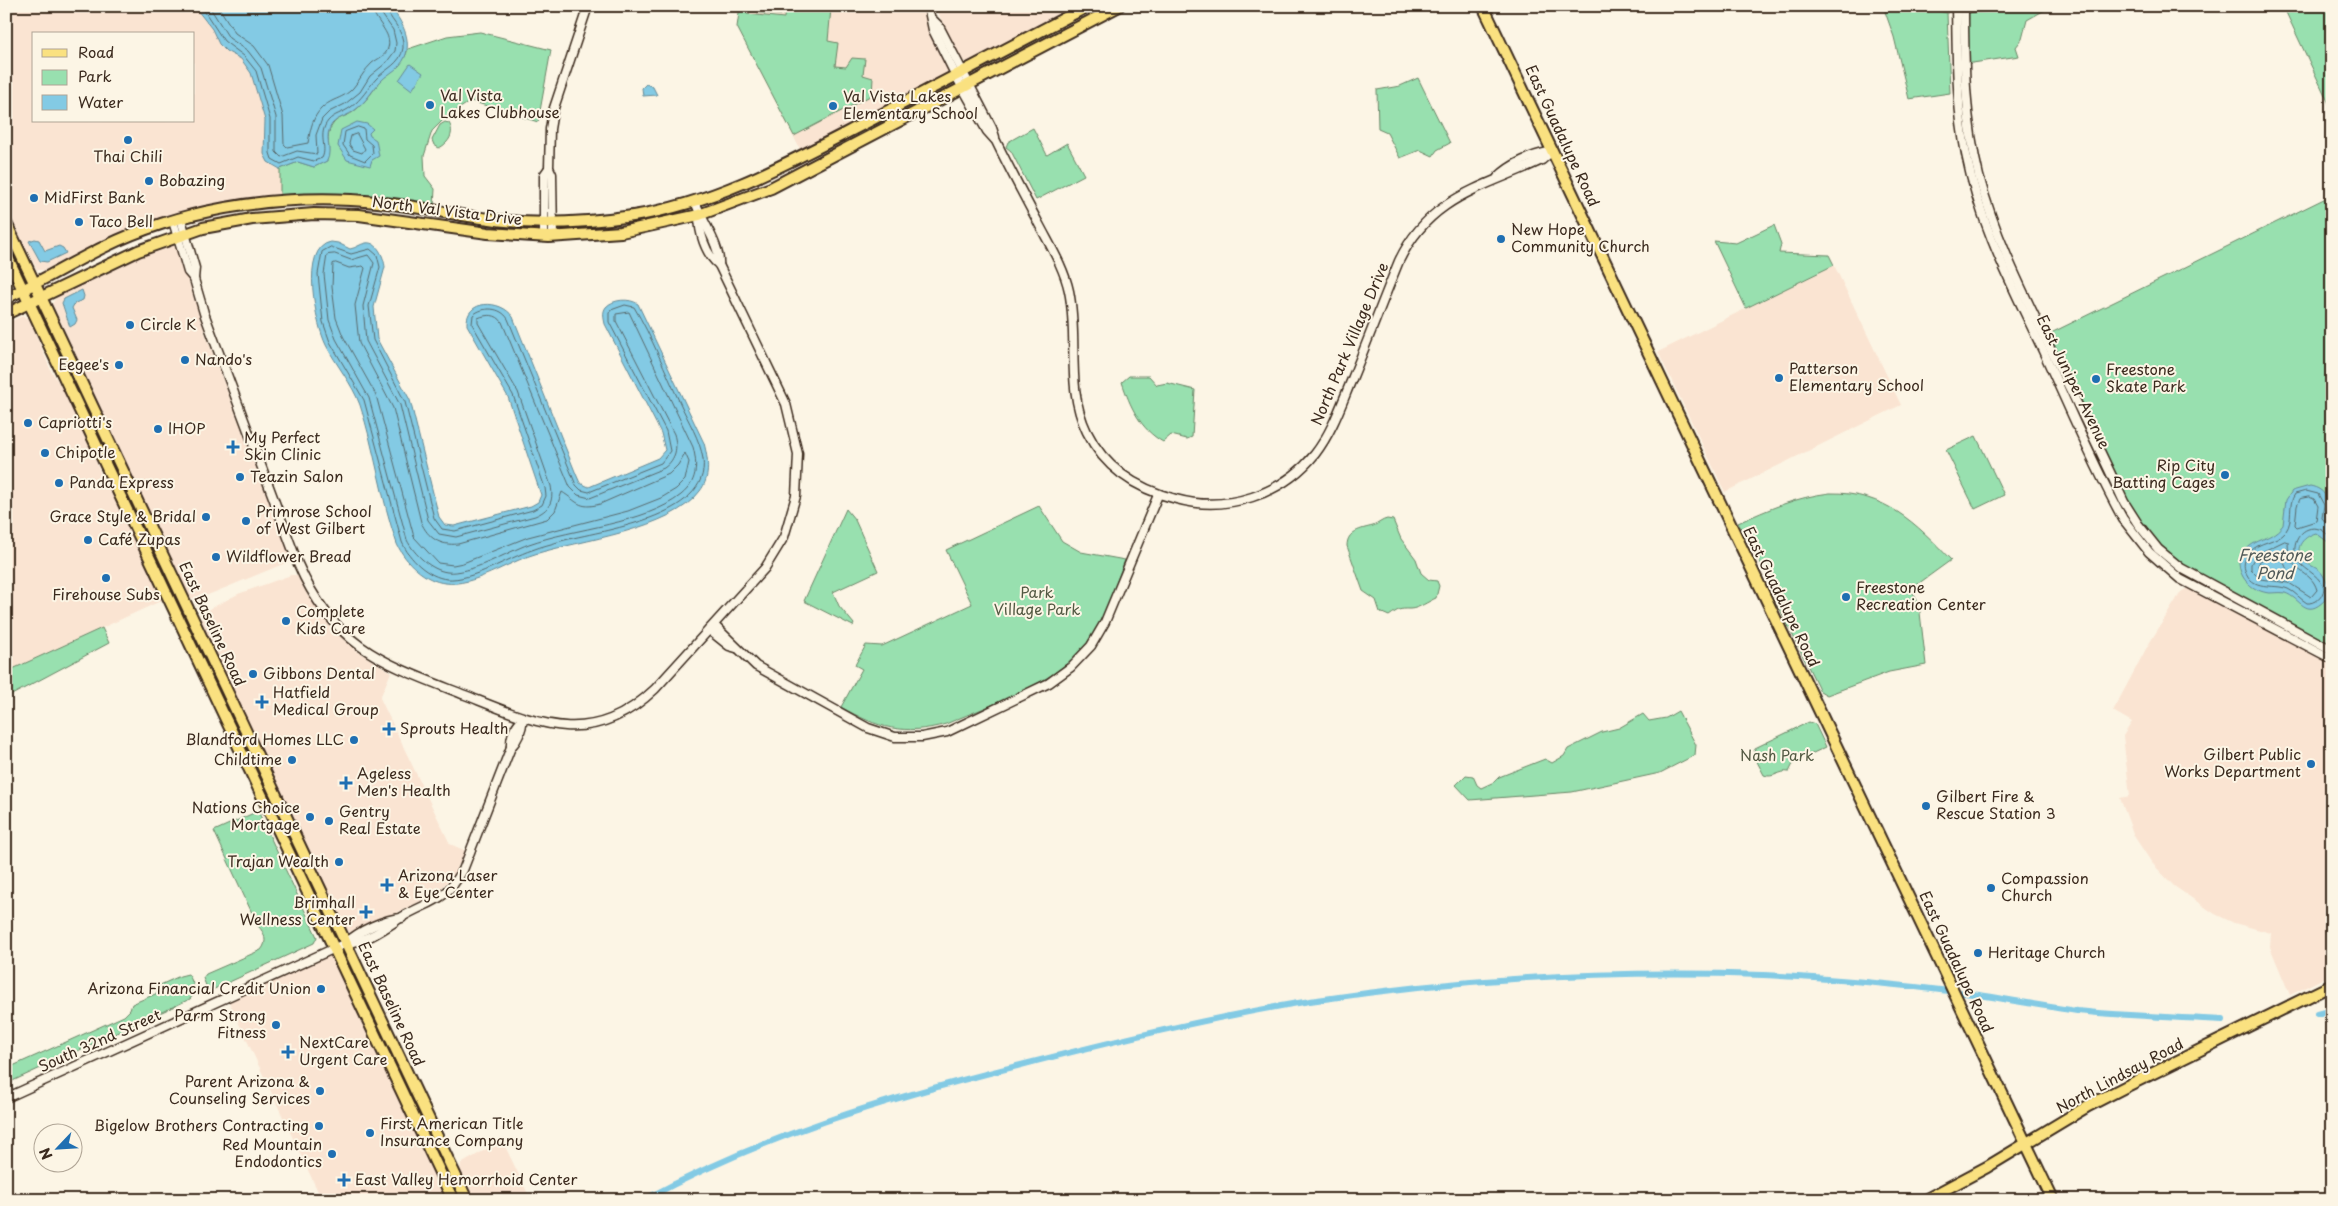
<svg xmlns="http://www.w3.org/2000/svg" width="2338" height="1206" font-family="'Playpen Sans',sans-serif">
  <rect width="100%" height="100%" fill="#fcf5e5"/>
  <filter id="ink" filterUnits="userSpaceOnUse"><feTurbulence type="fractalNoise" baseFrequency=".02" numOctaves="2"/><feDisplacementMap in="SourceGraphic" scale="10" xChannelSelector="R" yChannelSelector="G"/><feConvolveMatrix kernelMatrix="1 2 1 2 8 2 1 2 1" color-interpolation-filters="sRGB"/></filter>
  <g filter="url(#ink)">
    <!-- built -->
    <g fill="#fae4d2" fill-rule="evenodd">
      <path d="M6,6H194L212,29L219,44L226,51L241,59L251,73L265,120L264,154L275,167L280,169V196L162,218L108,239L45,270H37L6,209ZM34,34H194V121H34Z"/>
      <polygon points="740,6 922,6 928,26 949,70 944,77 801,151 737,27"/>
      <polygon points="935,6 1078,6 967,63 959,58"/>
      <polygon points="170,245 175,246 179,251 205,333 290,556 288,562 198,599 191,598 188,594 52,304 57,296 101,273"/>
      <polygon points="1834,265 1901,405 1725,492 1658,352"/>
      <polygon points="23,316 30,320 51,371 64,390 89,441 102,478 114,497 163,600 6,672 6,323"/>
      <polygon points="291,575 297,575 308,596 340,636 355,650 391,672 380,698 450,844 466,851 453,876 435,895 353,933 348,931 345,926 200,621 202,613 238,594"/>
      <polygon points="2187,588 2332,663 2332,974 2290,995 2270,947 2271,933 2234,923 2215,914 2174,886 2152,863 2134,836 2120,798 2130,796 2123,736 2132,722 2113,711 2147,647 2181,592"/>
      <polygon points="340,946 460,1200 322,1200 227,998"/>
      <polygon points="502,1140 531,1200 474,1200 460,1170 461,1164"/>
    </g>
    <!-- green -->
    <g fill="#98e0af" stroke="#6a8566">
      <polygon points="740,6 748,6 747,14 784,18 785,6 835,6 831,8 828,41 838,43 835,66 846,67 852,58 865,59 863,75 873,78 872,95 794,136 737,27"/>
      <polygon points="760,6 782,6 781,15 759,13"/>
      <polygon points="1883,6 1914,6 1947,13 1950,93 1909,99 1894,37"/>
      <polygon points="1964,6 2052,6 2027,20 2022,39 2016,47 2019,56 1966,64"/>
      <polygon points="2283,6 2328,6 2332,13 2332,110"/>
      <path d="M480,32L551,50L538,122L471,101L446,117L432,131L424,156L425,176L435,189L434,206L353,195L280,196V169L298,162L314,167L326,161C333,148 323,136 333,124C338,117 346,117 353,112C364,104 370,95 378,84C388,71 403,67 408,49L447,36Z"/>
      <polygon points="1418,78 1450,143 1437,150 1433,156 1420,150 1400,158 1387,133 1378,129 1377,90 1400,86"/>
      <path d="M445,122L449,123C455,133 449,143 439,148L434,145L432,140L440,125Z"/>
      <polygon points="1033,128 1047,155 1067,143 1084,175 1036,200 1011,151 1006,147 1008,142"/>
      <polygon points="2332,195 2332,646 2202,578 2173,559 2159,546 2134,514 2126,498 2047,335"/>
      <polygon points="1774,225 1781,244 1779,253 1829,255 1834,265 1746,308 1714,241 1736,243"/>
      <path d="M1129,376H1149L1157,385L1167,383L1195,390L1192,437L1187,439L1171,435L1163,442C1140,429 1130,406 1122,382Z"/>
      <polygon points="1976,436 2004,495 1975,509 1946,450"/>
      <path d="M1830,493C1885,492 1916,523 1951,560L1911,589L1919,604L1926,665L1889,672L1827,695L1820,691L1778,605L1773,585L1738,523C1769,509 1796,497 1830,493Z"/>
      <path d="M1039,506L1062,541L1081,552L1125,560C1116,582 1109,607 1098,627C1067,682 1000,700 946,724C904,736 878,728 841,707L862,669L855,665L866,645L882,646L972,604L946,550Z"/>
      <polygon points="846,509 855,520 878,571 833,592 839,606 854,624 853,626 804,601"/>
      <path d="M1387,519L1393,520L1401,539L1416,559L1421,573L1429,580L1437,581L1439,586L1436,598C1429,601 1418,609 1410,609C1399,609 1399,609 1389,616L1380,612L1376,600L1363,591L1347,546C1347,531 1361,529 1373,526C1378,524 1382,520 1387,519Z"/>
      <polygon points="102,628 109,643 6,698 6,672"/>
      <polygon points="1678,711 1696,745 1695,755 1660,773 1572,792 1470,800 1456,785 1466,775 1473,776 1477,785 1481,788 1494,782 1499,777 1545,759 1552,763 1564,756 1568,749 1602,732 1619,728 1643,714 1649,721 1666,718"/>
      <path d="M1809,722L1815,724L1826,747L1794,762L1789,772C1780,770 1773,779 1764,775L1753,754L1755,748Z"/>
      <path d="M258,811L317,937L314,943L212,990L207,988L203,978L206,974L261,950C268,942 265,933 258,926L214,831Z"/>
      <path d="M188,974C193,981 197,992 190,999L6,1084V1069L124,1016L130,1010L132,1004L160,992L158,986L180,976Z"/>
    </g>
    <!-- water -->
    <g fill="#83cae4" stroke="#668a95">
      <path d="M194,6H389C403,21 416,46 400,65C394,72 386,75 380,82C371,92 366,102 355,110C348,116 338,117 332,124C323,136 333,149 327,161L314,167L298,162L280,169L268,162L264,154L265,120L251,73L241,59L226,51L219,44L212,29Z"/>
      <polygon points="410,64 423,73 412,90 399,80"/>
      <polygon points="646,84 653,87 657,95 643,96 642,88"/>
      <polygon points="357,122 367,124 373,129 369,133 370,136 376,140 379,156 372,160 370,166 347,160 338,146 341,130"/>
      <polygon points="35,239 39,240 45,251 59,246 63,248 66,253 47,262 40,261 29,241"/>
      <path d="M331,242L338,243L350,249C356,248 360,244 366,243C378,241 384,258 385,267L374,307L377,339L410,400L439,517L445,525L454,526L531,506L538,502L541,495L508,397L467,325C465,299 501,299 513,317L576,474L580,483L589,487L658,458L665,450L661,433L605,324C604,319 602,312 606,307C613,299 630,298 638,304L704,443C708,459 711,477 700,491C672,530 580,540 535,554C508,562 473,587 445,583C425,581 405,562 397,544C381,499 375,450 360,405C352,383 336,365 326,345C316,325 299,247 331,242Z"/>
      <polygon points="82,290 84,296 83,300 75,303 72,308 77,320 75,324 70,327 62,303 64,299"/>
      <path d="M2310,486C2326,489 2331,501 2326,516L2332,521V545L2316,533C2302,537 2292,550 2305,562C2309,565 2315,567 2319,570C2324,575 2326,581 2329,587L2325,600C2305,620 2301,598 2285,593C2280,592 2274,593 2269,593C2253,591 2240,580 2239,563C2247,536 2269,544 2283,525L2286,500L2292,491Z"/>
    </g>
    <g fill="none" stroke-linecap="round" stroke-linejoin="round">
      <!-- shore -->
      <g stroke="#586a6d" stroke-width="1">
        <path d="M201,6L224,41L244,56L256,71L270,119V153L272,159L281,164L298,157L314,161L322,158C328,147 317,135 328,121C334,114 343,113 351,107C362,99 367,89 376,79C385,69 401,64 403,48C405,28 387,19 386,6"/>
        <polyline points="209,6 229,38 248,51 261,68 276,117 276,152 281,157 297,151 317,154 316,135 322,119 329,112 345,104 360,92 370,76 386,63 395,51 396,43 393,30 381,13 380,6"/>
        <path d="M218,6L235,33L254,46L268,65L283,116L284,144L287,147L308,143C311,125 314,109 334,100C341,97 348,94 353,88C360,80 364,70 372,63C377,59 386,56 388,48C393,32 373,21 372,6"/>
        <polygon points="358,127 364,129 365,139 372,145 373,153 365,161 350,155 343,145 345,132"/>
        <polygon points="357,134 365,149 362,153 353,150 349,144 351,136"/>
        <path d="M331,247L351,254L370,249L377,255L380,267L369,306L373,340L405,402L434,518L442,529L455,531L533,510L542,505L546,496L545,488L513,395L472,324L473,315C483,306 501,307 508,319L576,485L581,490L589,492L661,463L670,451L666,431L609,322V313L611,310L625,305L634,307C652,337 665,371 680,403C688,421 700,439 703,459C711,518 601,530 561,541C552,544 542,546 532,550C508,558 472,581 447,579C428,577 409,559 402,542L364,400L330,342L323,322L318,274L322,252Z"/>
        <path d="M335,254L351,260L368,255L374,263L363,306L366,341L400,405L428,520L439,534L456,537L535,516C549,510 554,502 551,486L518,392L478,323V318C487,314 497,314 502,322L570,487L578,495L590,498L664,468C676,459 678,448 674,434L616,321V314L629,312L693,447C698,466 697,482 681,495C645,524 574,528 529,544C507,552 470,575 447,572C431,570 414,554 407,540L369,398L336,339L329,320L324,274L327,255Z"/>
        <path d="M336,263L349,268L363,266L365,268L355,305L359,343L393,408L421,522C428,538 440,546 458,544L547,519L555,511L562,492C577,501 579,510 600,504L669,474L678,465L685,453L689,462L685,480L676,489L661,498L628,511L528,537L463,563L453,565L438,563L414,537L376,395L343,336L336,318L332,287L333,264Z"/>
        <polygon points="2309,497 2314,499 2318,506 2316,521 2297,527 2295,525 2297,506 2300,499"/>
        <path d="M2332,525L2327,524L2322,518L2324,505L2318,494L2306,491L2295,494C2287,505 2294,520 2286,531C2276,543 2259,541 2250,552C2245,557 2243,564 2245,570C2252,592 2273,583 2288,589C2295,592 2300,599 2307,603C2316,604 2323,597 2324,588C2317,571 2302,571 2296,556C2291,542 2303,524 2319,529C2324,530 2327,535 2332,538"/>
        <path d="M2285,541L2288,542C2288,576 2311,568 2317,590L2311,597L2289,583L2260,579L2251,570V564L2256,555Z"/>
        <path d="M2279,553L2288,571V574C2277,575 2264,576 2258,566L2260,561Z"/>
      </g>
      <!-- canal -->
      <g stroke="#83cae4" stroke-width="6">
        <polyline points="2317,1014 2332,1010"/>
        <path d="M644,1200C761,1136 889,1098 1017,1066C1114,1041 1212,1017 1310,1001C1459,978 1612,970 1763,975C1830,978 1898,984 1965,993C2003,998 2040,1006 2077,1011C2125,1016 2175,1017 2223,1020"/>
      </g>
      <!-- minor casing -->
      <g stroke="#3b2a1e" stroke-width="11">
        <g id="minor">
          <path d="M928,6L933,30L956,76L987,131L996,141C1010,170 1025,198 1040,226C1051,247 1064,268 1069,291C1079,339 1065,387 1087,432C1105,469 1137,489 1176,499C1226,513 1282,495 1315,454C1332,432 1341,405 1352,379C1368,340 1383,300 1399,261C1430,196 1483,188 1542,160L1552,151"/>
          <polyline points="1941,6 1964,8 1993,6"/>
          <path d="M1956,6C1957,56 1956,104 1966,154C1980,226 2012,285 2043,351C2069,407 2093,465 2123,519L2149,552L2180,579L2332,659"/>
          <path d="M1964,6C1964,64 1965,120 1979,176C1995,237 2023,292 2050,348C2075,399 2100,450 2124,502L2138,524L2158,549L2181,568L2332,650"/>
          <polyline points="933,20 939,26 992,128 995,137"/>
          <path d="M1498,177C1511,164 1532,155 1549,152"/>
          <path d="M695,201C701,220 721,246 719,265"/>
          <path d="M181,219L195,268L194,279L204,313L298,564C335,649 386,664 465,695C536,723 590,751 655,689L765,568L784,537L796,496L798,454L786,404L719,265C705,254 699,232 699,215"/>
          <polyline points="173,221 188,272 194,279"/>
          <polyline points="544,237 544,175 549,168"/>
          <polyline points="553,237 552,174 549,168 550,129 553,111 588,6"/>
          <polyline points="714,625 756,666 868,728 895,737 922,737 947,732 1049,683 1071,667 1091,646 1105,622 1158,495"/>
          <polyline points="709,630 729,646 736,648"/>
          <path d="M511,747C510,735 515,726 523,718"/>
          <path d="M346,943C359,931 384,919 402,918"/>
          <path d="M6,1098L346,943C367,942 385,928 402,917C431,900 444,903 463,870L511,747C519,739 522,728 523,718"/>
        </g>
      </g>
      <!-- major casing -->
      <g stroke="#3b2a1e" stroke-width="14">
        <g id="major">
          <polyline points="1483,6 2053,1200"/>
          <polyline points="6,223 467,1200"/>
          <polyline points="6,254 453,1200"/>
          <path d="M6,298C40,282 71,263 104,247C179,210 268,196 351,200C404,202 454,216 506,221C548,225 591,222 633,216C720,202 795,159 873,119C944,81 1016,44 1088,6"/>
          <polyline points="6,314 138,251 203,228 252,219 314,214 359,215 488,233 549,237 621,232 699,215 771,188 1119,6"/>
          <polyline points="1925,1200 1987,1167 2088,1106 2125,1087 2332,985"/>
        </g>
      </g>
      <!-- minor -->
      <use href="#minor" stroke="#fcf5e5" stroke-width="8"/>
      <!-- major -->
      <use href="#major" stroke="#fae180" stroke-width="10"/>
    </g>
  </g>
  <!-- markers -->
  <g fill="#1f6fb2" stroke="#fcf5e5" stroke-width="2">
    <circle cx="430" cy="105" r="5"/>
    <circle cx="833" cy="106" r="5"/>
    <circle cx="128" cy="140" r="5"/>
    <circle cx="149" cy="181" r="5"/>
    <circle cx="34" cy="198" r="5"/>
    <circle cx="79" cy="222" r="5"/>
    <circle cx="1501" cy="239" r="5"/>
    <circle cx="130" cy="325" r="5"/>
    <circle cx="185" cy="360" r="5"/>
    <circle cx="119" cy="365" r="5"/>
    <circle cx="1779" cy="378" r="5"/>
    <circle cx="2096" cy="379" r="5"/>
    <circle cx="28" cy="423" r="5"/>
    <circle cx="158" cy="429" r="5"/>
    <path d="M230.5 439.5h5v5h5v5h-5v5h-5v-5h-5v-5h5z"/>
    <circle cx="45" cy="453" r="5"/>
    <circle cx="2225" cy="475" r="5"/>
    <circle cx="240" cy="477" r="5"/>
    <circle cx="59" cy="483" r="5"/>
    <circle cx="206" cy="517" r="5"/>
    <circle cx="246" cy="521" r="5"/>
    <circle cx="88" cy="540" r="5"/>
    <circle cx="216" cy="557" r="5"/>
    <circle cx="106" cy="578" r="5"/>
    <circle cx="1846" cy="597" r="5"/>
    <circle cx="286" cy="621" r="5"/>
    <circle cx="253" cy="674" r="5"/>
    <path d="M259.5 694.5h5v5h5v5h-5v5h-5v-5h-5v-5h5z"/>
    <path d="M386.5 721.5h5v5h5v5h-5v5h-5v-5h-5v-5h5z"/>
    <circle cx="354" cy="740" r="5"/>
    <circle cx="292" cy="760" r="5"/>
    <circle cx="2311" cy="764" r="5"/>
    <path d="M343.5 775.5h5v5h5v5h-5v5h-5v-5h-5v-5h5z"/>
    <circle cx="1926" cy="806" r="5"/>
    <circle cx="310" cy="817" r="5"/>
    <circle cx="329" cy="821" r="5"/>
    <circle cx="339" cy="862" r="5"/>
    <path d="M384.5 877.5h5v5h5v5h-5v5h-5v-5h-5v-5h5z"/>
    <circle cx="1991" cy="888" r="5"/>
    <path d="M363.5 904.5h5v5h5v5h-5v5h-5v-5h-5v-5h5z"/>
    <circle cx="1978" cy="953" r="5"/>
    <circle cx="321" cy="989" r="5"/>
    <circle cx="276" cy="1025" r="5"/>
    <path d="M285.5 1044.5h5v5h5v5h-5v5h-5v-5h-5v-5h5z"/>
    <circle cx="320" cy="1091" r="5"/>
    <circle cx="319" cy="1126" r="5"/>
    <circle cx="370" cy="1133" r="5"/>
    <circle cx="332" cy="1154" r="5"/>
    <path d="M341.5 1172.5h5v5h5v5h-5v5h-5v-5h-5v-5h5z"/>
  </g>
  <g text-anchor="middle" stroke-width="4" stroke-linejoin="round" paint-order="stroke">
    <!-- poi labels -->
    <g font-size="15" fill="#3b2a1e" stroke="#fcf5e5" text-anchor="start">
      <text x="440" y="101">Val Vista<tspan x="440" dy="17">Lakes Clubhouse</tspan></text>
      <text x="843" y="102">Val Vista Lakes<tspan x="843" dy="17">Elementary School</tspan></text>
      <text x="128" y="162" text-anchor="middle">Thai Chili</text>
      <text x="159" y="186">Bobazing</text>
      <text x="44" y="203">MidFirst Bank</text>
      <text x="89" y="227">Taco Bell</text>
      <text x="1511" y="235">New Hope<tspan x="1511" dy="17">Community Church</tspan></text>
      <text x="140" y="330">Circle K</text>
      <text x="195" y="365">Nando's</text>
      <text x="109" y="370" text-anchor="end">Eegee's</text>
      <text x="1789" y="374">Patterson<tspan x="1789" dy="17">Elementary School</tspan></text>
      <text x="2106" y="375">Freestone<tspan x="2106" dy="17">Skate Park</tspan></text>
      <text x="38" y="428">Capriotti's</text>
      <text x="168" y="434">IHOP</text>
      <text x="244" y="443">My Perfect<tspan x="244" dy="17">Skin Clinic</tspan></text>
      <text x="55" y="458">Chipotle</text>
      <text x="2215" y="471" text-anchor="end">Rip City<tspan x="2215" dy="17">Batting Cages</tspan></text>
      <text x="250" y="482">Teazin Salon</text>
      <text x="69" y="488">Panda Express</text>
      <text x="256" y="517">Primrose School<tspan x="256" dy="17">of West Gilbert</tspan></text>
      <text x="196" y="522" text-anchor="end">Grace Style &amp; Bridal</text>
      <text x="98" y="545">Café Zupas</text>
      <text x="226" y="562">Wildflower Bread</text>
      <text x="1856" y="593">Freestone<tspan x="1856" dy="17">Recreation Center</tspan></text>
      <text x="106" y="600" text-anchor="middle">Firehouse Subs</text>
      <text x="296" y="617">Complete<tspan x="296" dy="17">Kids Care</tspan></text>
      <text x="263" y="679">Gibbons Dental</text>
      <text x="273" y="698">Hatfield<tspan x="273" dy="17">Medical Group</tspan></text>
      <text x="400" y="734">Sprouts Health</text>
      <text x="344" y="745" text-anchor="end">Blandford Homes LLC</text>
      <text x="2301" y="760" text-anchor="end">Gilbert Public<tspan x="2301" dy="17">Works Department</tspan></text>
      <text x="282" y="765" text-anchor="end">Childtime</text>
      <text x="357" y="779">Ageless<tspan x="357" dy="17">Men's Health</tspan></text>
      <text x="1936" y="802">Gilbert Fire &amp;<tspan x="1936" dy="17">Rescue Station 3</tspan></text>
      <text x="300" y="813" text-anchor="end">Nations Choice<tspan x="300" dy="17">Mortgage</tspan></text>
      <text x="339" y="817">Gentry<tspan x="339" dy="17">Real Estate</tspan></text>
      <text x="329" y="867" text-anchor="end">Trajan Wealth</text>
      <text x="398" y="881">Arizona Laser<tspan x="398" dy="17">&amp; Eye Center</tspan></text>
      <text x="2001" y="884">Compassion<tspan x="2001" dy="17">Church</tspan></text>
      <text x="355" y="908" text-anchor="end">Brimhall<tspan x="355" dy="17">Wellness Center</tspan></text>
      <text x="1988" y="958">Heritage Church</text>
      <text x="311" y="994" text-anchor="end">Arizona Financial Credit Union</text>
      <text x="266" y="1021" text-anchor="end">Parm Strong<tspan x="266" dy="17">Fitness</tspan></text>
      <text x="299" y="1048">NextCare<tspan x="299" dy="17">Urgent Care</tspan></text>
      <text x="310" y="1087" text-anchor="end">Parent Arizona &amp;<tspan x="310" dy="17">Counseling Services</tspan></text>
      <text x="380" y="1129">First American Title<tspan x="380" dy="17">Insurance Company</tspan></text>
      <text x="309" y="1131" text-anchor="end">Bigelow Brothers Contracting</text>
      <text x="322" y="1150" text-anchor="end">Red Mountain<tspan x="322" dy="17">Endodontics</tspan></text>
      <text x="355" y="1185">East Valley Hemorrhoid Center</text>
    </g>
    <!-- street labels -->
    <g font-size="15" fill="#3b2a1e" stroke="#fcf5e5">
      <text transform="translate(1562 136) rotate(65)" y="5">East Guadalupe Road</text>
      <text transform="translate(447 211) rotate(7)" y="5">North Val Vista Drive</text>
      <text transform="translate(1350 344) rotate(-67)" y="5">North Park Village Drive</text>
      <text transform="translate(2073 382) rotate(64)" y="5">East Juniper Avenue</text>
      <text transform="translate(1781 597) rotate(64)" y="5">East Guadalupe Road</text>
      <text transform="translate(212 624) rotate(65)" y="5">East Baseline Road</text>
      <text transform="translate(1956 962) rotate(65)" y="5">East Guadalupe Road</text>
      <text transform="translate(391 1004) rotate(65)" y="5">East Baseline Road</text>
      <text transform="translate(100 1041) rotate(-24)" y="5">South 32nd Street</text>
      <text transform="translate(2120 1076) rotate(-28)" y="5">North Lindsay Road</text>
    </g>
    <!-- park labels -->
    <g font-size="15" fill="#525842" stroke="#fcf5e5">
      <text x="1037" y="598">Park<tspan x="1037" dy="17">Village Park</tspan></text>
      <text x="1777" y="761">Nash Park</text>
    </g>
    <!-- water labels -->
    <g font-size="16" font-style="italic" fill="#515a59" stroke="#fcf5e5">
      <text x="2275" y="561">Freestone<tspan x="2275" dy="18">Pond</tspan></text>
    </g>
  </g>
  <!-- margin -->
  <rect width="2338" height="1206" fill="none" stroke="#fcf5e5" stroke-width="25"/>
  <rect x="12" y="12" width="2313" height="1181" fill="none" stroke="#3b2a1e" stroke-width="2" filter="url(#ink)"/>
  <!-- legend -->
  <rect x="32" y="32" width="162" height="90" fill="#fcf5e5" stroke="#afa495"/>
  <rect x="42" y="49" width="25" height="8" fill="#fae180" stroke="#afa495"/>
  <text x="78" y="58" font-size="15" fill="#3b2a1e">Road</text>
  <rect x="42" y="70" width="25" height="15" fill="#98e0af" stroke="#afa495"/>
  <text x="78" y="82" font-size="15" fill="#3b2a1e">Park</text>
  <rect x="42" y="95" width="25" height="15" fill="#83cae4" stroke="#afa495"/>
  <text x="78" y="108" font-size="15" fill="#3b2a1e">Water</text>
  <!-- north arrow -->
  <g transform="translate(58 1148) rotate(245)"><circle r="24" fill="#fcf5e5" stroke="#afa495"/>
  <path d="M0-4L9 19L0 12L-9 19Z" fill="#1f6fb2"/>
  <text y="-8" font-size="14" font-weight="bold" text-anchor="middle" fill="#3b2a1e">N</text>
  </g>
</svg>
